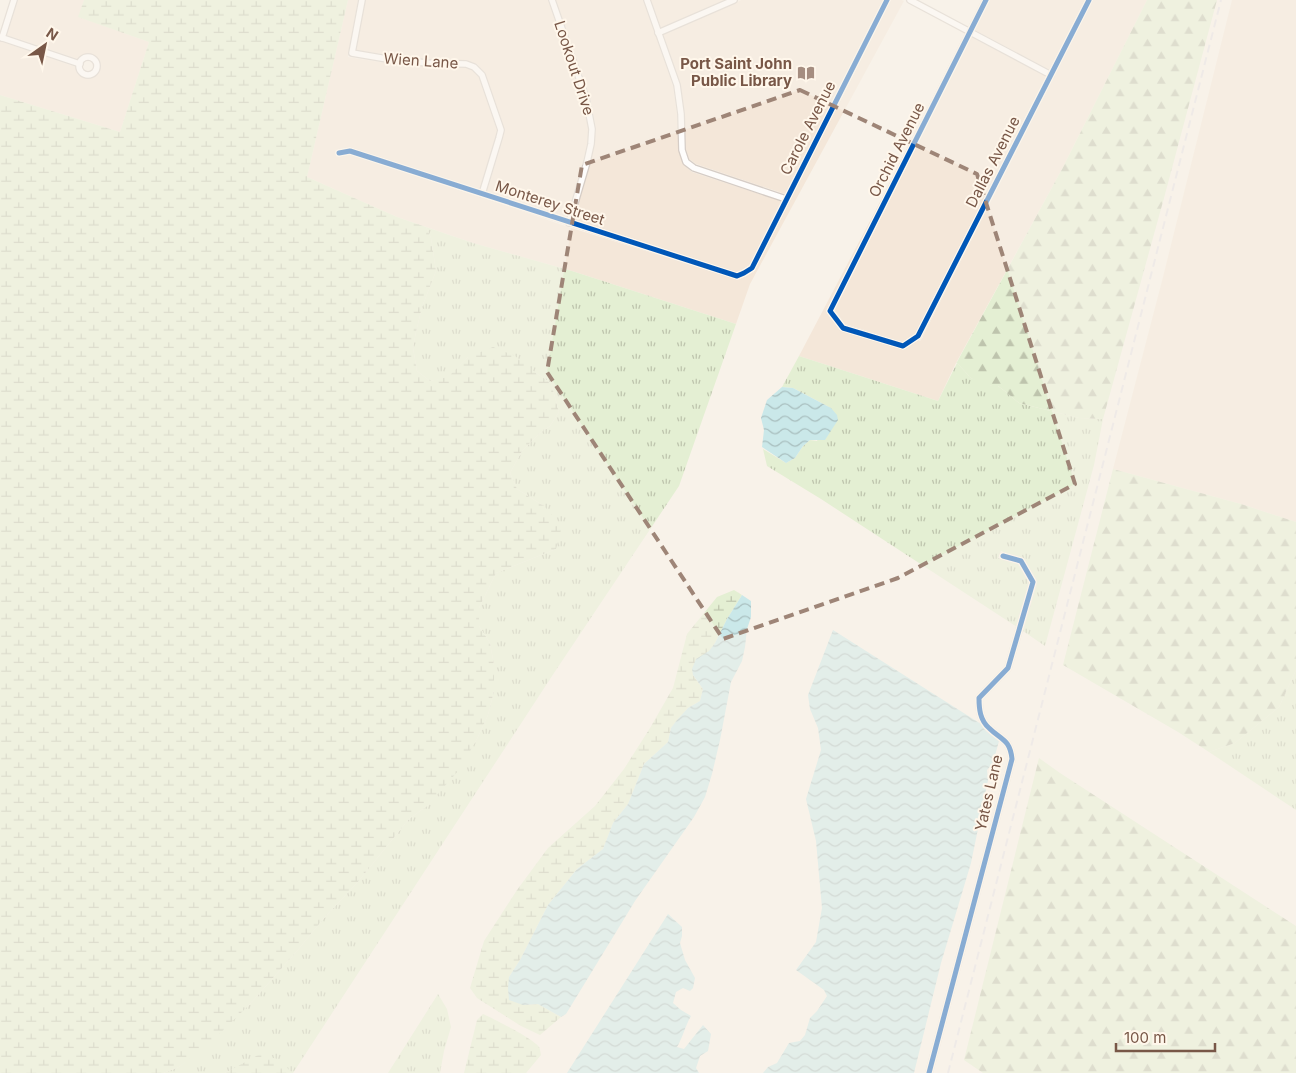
<svg xmlns="http://www.w3.org/2000/svg" width="1296" height="1073" font-family="Inter,sans-serif">
  <defs>
    <pattern id="grass-tufts" width="24" height="20" patternUnits="userSpaceOnUse" patternTransform="scale(1.25)"><rect width="24" height="20" fill="#e4efd3"/><path d="M3 7l-1-3M5 7V3M7 7l1-3M15 17l-1-3M17 17v-4M19 17l1-3" fill="none" stroke="#bec4ad"/></pattern>
    <pattern id="forest-firs" width="22" height="20" patternUnits="userSpaceOnUse" patternTransform="scale(1.25)"><rect width="22" height="20" fill="#e4efd3"/><path d="M5 1l3.5 6h-7zM16 11l3.5 6h-7z" fill="#bec4ad"/></pattern>
    <pattern id="wetland-marsh" width="20" height="14" patternUnits="userSpaceOnUse" patternTransform="scale(1.25)"><rect width="20" height="14" fill="#e4efd3"/><path d="M1 5h8M5 5V1M11 12h8M15 12V8" fill="none" stroke="#bec4ad"/></pattern>
    <pattern id="water-waves" width="16" height="10" patternUnits="userSpaceOnUse" patternTransform="scale(1.25)"><rect width="16" height="10" fill="#cae8e9"/><path d="M0 5q4-4 8 0t8 0" fill="none" stroke="#a9bfbf"/></pattern>
  </defs>
  <rect width="100%" height="100%" fill="#f8f2e9"/>
  <!-- residential -->
  <g fill="#f4e7d9">
    <polygon points="18,0 84,0 79,17 149,42 120,132 0,95 0,41 76,67 78,74 85,78 92,78 95,76 99,71 100,66 98,59 90,54 82,56 78,59 7,35"/>
    <polygon points="348,0 358,0 348,57 386,63 426,66 465,68 472,70 479,77 497,130 496,138 480,189 352,148 335,150 336,157 350,155 481,197 565,226 736,279 745,277 752,272 753,273 756,269 756,268 788,203 891,0 902,0 904,1 750,284 736,324 572,271 473,243 397,217 307,177"/>
    <polygon points="365,0 548,0 583,100 589,129 587,144 583,161 566,218 487,191 503,139 504,128 485,73 477,64 467,61 427,59 388,55 356,50"/>
    <polygon points="556,0 644,0 673,86 677,115 679,151 683,164 692,172 781,201 749,266 737,272 573,220 590,162 594,145 596,128 590,97"/>
    <polygon points="651,0 726,0 661,28"/>
    <polygon points="741,0 883,0 785,194 696,164 689,159 686,149 684,113 680,84 663,34 732,5"/>
    <polygon points="990,0 1085,0 1050,70 975,30"/>
    <polygon points="1093,0 1147,0 1062,169 956,363 938,401 799,356 900,164 828,308 826,310 826,312 842,331 902,349 905,349 918,340 920,341 923,337 923,336"/>
    <polygon points="1232,0 1296,0 1296,522 1241,504 1113,469 1163,277"/>
    <polygon points="971,37 1047,77 916,334 903,342 845,324 835,310"/>
  </g>
  <!-- grass -->
  <g fill="url(#grass-tufts)">
    <polygon points="426,227 473,243 572,271 736,324 679,486 552,676 293,1073 233,1069 225,1073 163,1073 179,1067 249,1005 297,951 324,918 357,883 409,819 427,806 476,741 488,715 494,691 494,665 490,643 479,626 479,608 496,573 556,549 544,506 517,489 510,473 522,451 540,433 550,426 559,412 551,383 536,373 468,357 448,378 430,381 417,371 413,348 416,332 422,307 436,271 431,238"/>
    <polygon points="799,356 938,401 957,363 971,378 992,386 998,386 1006,392 1019,403 1079,418 1103,419 1094,465 1045,646 1023,631 1037,583 1036,580 1022,558 1001,551 998,558 1018,564 1029,583 1017,627 821,499 767,466 763,449 786,463 795,458 803,446 810,440 817,441 831,408 793,388 782,387"/>
    <polygon points="1296,670 1296,810 1209,752 1235,743 1279,707"/>
    <polygon points="438,994 447,1009 451,1027 444,1051 440,1073 388,1073"/>
  </g>
  <!-- forest -->
  <g fill="url(#forest-firs)">
    <polygon points="1147,0 1217,0 1164,198 1103,419 1079,418 1019,403 1006,392 998,386 992,386 982,384 971,378 956,362 957,362 1062,169"/>
    <polygon points="1113,469 1241,504 1296,522 1296,670 1279,707 1235,743 1209,752 1178,732 1063,665"/>
    <polygon points="1039,758 1060,773 1296,926 1296,1073 983,1073 964,1060"/>
  </g>
  <!-- wetland -->
  <g fill="url(#wetland-marsh)">
    <polygon points="84,0 348,0 307,177 397,217 426,227 431,238 436,271 422,307 416,332 413,348 417,371 430,381 448,377 468,357 493,347 515,356 536,373 551,383 559,412 550,426 540,433 522,451 510,473 517,489 544,506 562,526 556,549 496,573 479,608 479,626 490,643 494,665 494,691 488,715 476,741 459,770 427,806 409,819 357,883 324,918 297,951 249,1005 208,1045 179,1067 163,1073 0,1073 0,95 120,132 149,42 78,17"/>
    <polygon points="734,590 742,595 727,619 715,643 693,675 703,689 700,701 688,708 671,728 668,742 644,764 628,804 613,823 603,849 577,869 548,905 520,960 509,977 523,1005 538,1004 561,1017 540,1035 521,1026 477,998 470,988 484,941 517,890 548,848 595,806 624,769 650,728 673,688 687,634 717,597"/>
    <path d="M483,1014C494,1019 534,1039 539,1047C540,1048 541,1055 541,1055L526,1073H464L477,1020Z"/>
    <polygon points="260,1054 280,1060 292,1073 225,1073"/>
  </g>
  <!-- water -->
  <g fill="url(#water-waves)">
    <polygon points="782,387 793,388 831,408 837,415 838,420 825,440 810,440 803,446 795,458 786,463 762,447 764,430 761,418 767,400"/>
    <polygon points="742,595 751,601 751,617 747,629 745,647 742,661 731,682 720,740 712,774 705,797 694,817 635,901 566,1014 561,1017 538,1004 523,1005 509,1000 508,988 509,977 520,960 548,905 577,869 603,849 613,823 628,804 644,764 668,742 671,728 677,720 688,708 700,701 703,689 693,675 692,669 696,659 709,651 715,643 727,619"/>
    <polygon points="833,630 981,724 986,731 999,741 993,763 987,770 988,780 971,863 941,963 914,1073 763,1073 768,1067 777,1063 789,1043 800,1041 805,1035 810,1018 817,1011 827,996 824,990 796,970 816,942 822,908 816,841 806,799 821,750 818,728 810,709 808,695"/>
    <path d="M668,914L682,927V936L680,943L685,960L695,978L693,988L690,991L683,988L676,992L673,1003L681,1010L691,1016C685,1026 683,1037 677,1047L684,1049L703,1025L711,1034L708,1051L700,1056L696,1068L699,1073H567Z"/>
  </g>
  <g fill="none" stroke-linecap="round" stroke-linejoin="round">
    <!-- street casing -->
    <g stroke="#d6cdc6" stroke-width="8">
      <g id="street">
        <polyline points="362,0 352,53 387,59 427,63 466,64 474,67 482,75 501,130 499,138 482,194"/>
        <polyline points="552,0 586,98 592,129 591,144 587,162 569,223"/>
        <polyline points="647,0 677,85 681,114 682,150 686,162 694,168 786,199"/>
        <polyline points="910,0 1051,75"/>
        <polyline points="986,0 830,311 843,328 903,346 918,336 1089,0"/>
        <polyline points="658,33 734,0"/>
        <polyline points="0,37 80,64"/>
        <polyline points="2,38 14,0"/>
        <circle cx="88" cy="66" r="9"/>
        <path d="M339,153L350,151C479,193 608,235 737,276L744,273L752,268L887,0"/>
        <path d="M929,1073L1012,759C1010,739 1001,740 989,728C980,720 979,709 979,698L1008,668L1033,582L1021,561L1003,556"/>
      </g>
    </g>
    <!-- street -->
    <use href="#street" stroke="#fefdfc" stroke-width="5.5"/>
    <!-- rail -->
    <polyline stroke="#e4e1e5" stroke-width="2" stroke-dasharray="8 5" stroke-linecap="butt" points="948,1073 1221,0"/>
    <!-- cycleway casing -->
    <g stroke="#fff7eb" stroke-width="8">
      <g id="cycleway">
        <polyline points="986,0 830,311 843,328 903,346 918,336 1089,0"/>
        <path d="M339,153L350,151C479,193 608,235 737,276L744,273L752,268L887,0"/>
        <path d="M929,1073L1012,759C1010,739 1001,740 989,728C980,720 979,709 979,698L1008,668L1033,582L1021,561L1003,556"/>
      </g>
    </g>
    <!-- cycleway -->
    <use href="#cycleway" stroke="#0057b8" stroke-width="5"/>
  </g>
  <!-- marked area -->
  <path d="M0 0H1296V1073H0ZM800,90L977,174L1075,484L898,578L723,639L547,372L582,165Z" fill="#f8f2e9" fill-opacity=".55" fill-rule="evenodd"/>
  <path fill="none" stroke="#9e8577" stroke-width="4" stroke-dasharray="10 6" stroke-linejoin="round" d="M800,90L977,174L1075,484L898,578L723,639L547,372L582,165Z"/>
  <!-- icons -->
  <defs>
    <g id="library-bare" transform="scale(1.35)"><path d="M-6-4Q-3-5.5-.7-3.5V5Q-3 3-6 4ZM6-4Q3-5.5 .7-3.5V5Q3 3 6 4Z" fill="#a58d80" stroke="#fff7eb" stroke-width="2.5" paint-order="stroke"/></g>
  </defs>
  <g fill-rule="evenodd">
    <use href="#library-bare" x="806" y="73"/>
  </g>
  <g text-anchor="middle" stroke-width="4" stroke-linejoin="round" paint-order="stroke">
    <!-- street labels -->
    <g font-size="15" fill="#785747" stroke="#fff7eb">
      <text transform="translate(421 61) rotate(4)" y="5">Wien Lane</text>
      <text transform="translate(574 68) rotate(72)" y="5">Lookout Drive</text>
      <text transform="translate(808 128) rotate(-63)" y="5">Carole Avenue</text>
      <text transform="translate(897 150) rotate(-63)" y="5">Orchid Avenue</text>
      <text transform="translate(993 162) rotate(-63)" y="5">Dallas Avenue</text>
      <text transform="translate(550 203) rotate(18)" y="5">Monterey Street</text>
      <text transform="translate(989 793) rotate(-77)" y="5">Yates Lane</text>
    </g>
    <!-- poi labels -->
    <g font-size="15" font-weight="bold" fill="#785747" stroke="#fff7eb" text-anchor="end">
      <text x="792" y="69">Port Saint John<tspan x="792" dy="17">Public Library</tspan></text>
    </g>
  </g>
  <!-- north arrow -->
  <g transform="translate(45 45) rotate(33)" stroke="#fff7eb" stroke-width="4" paint-order="stroke">
  <path d="M0-4L9 19L0 12L-9 19Z" fill="#785747"/>
  <text y="-8" font-size="14" font-weight="bold" text-anchor="middle" fill="#785747">N</text>
  </g>
  <!-- scale -->
  <path d="M1116 1043v8h99v-8" fill="none" stroke="#785747" stroke-width="2.5"/>
  <text x="1124" y="1043" font-size="15" fill="#785747" stroke="#fff7eb" stroke-width="4" paint-order="stroke">100 m</text>
</svg>
